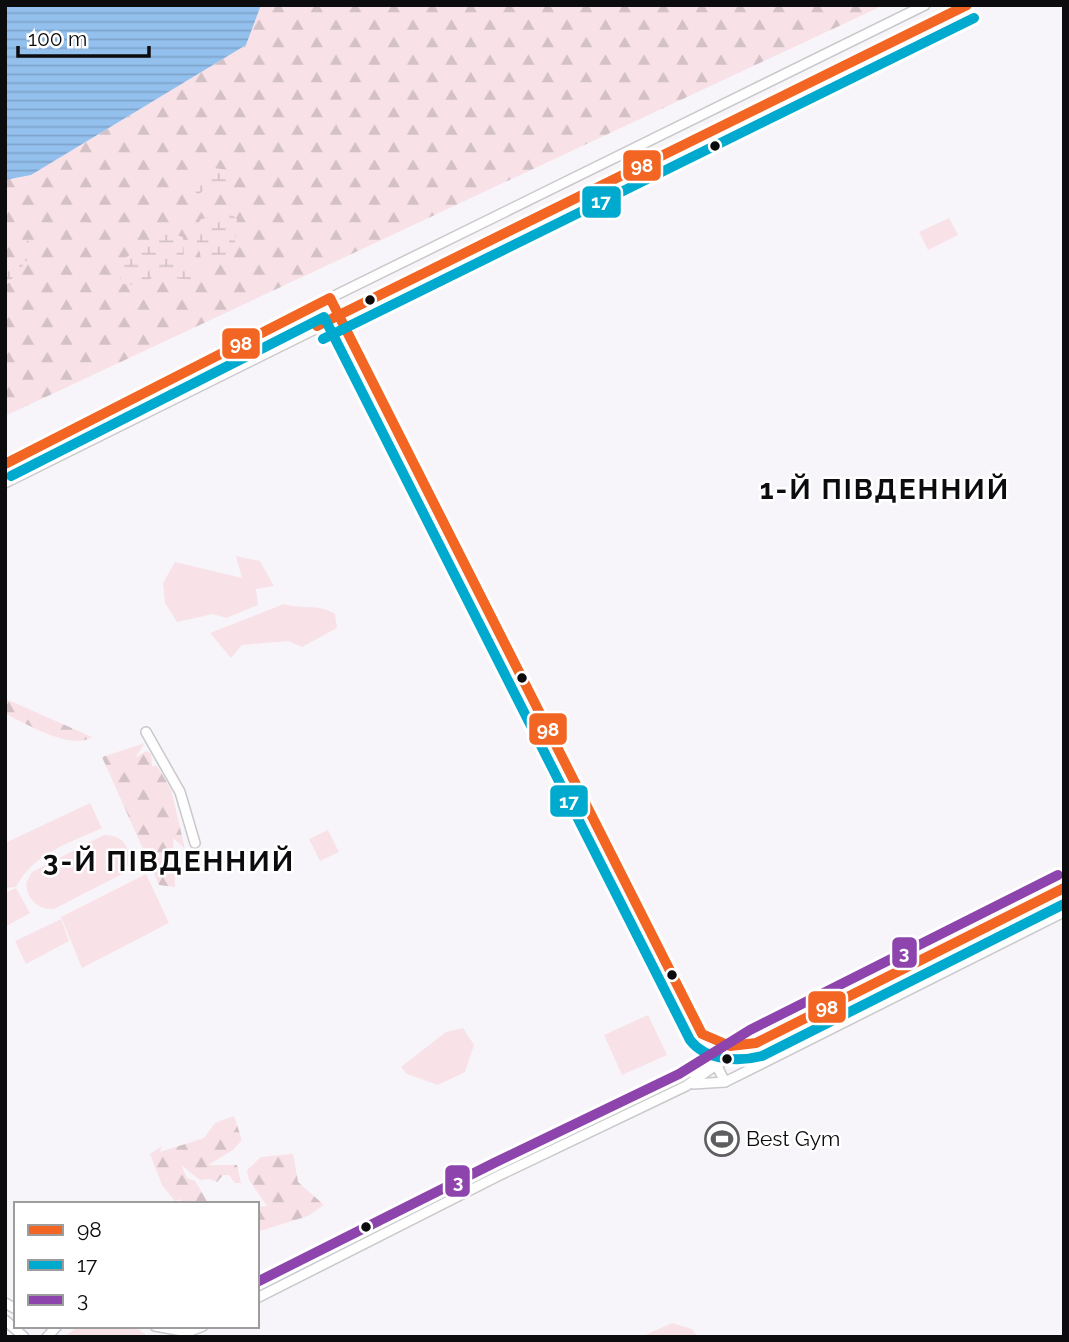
<svg xmlns="http://www.w3.org/2000/svg" width="1069" height="1342" font-family="Raleway,sans-serif">
  <defs>
    <pattern id="forest-firs" width="22" height="20" patternUnits="userSpaceOnUse" patternTransform="scale(1.75)"><rect width="22" height="20" fill="#f8e2e8"/><path d="M5 1l3.5 6h-7zM16 11l3.5 6h-7z" fill="#d3c1c6"/></pattern>
    <pattern id="wetland-marsh" width="20" height="14" patternUnits="userSpaceOnUse" patternTransform="scale(1.75)"><rect width="20" height="14" fill="#f8e2e8"/><path d="M1 5h8M5 5V1M11 12h8M15 12V8" fill="none" stroke="#d3c1c6"/></pattern>
    <pattern id="water-rules" width="6" height="5" patternUnits="userSpaceOnUse" patternTransform="scale(1.75)"><rect width="6" height="5" fill="#94c0ee"/><path d="M0 2.5h6" fill="none" stroke="#7ea4cb"/></pattern>
  </defs>
  <rect width="100%" height="100%" fill="#f7f5f9"/>
  <!-- green -->
  <g fill="#f8e2e8">
    <polygon points="949,218 958,235 928,250 919,232"/>
    <polygon points="236,556 260,561 274,586 256,589 258,605 226,618 213,614 177,622 165,603 163,583 175,562 242,578"/>
    <path d="M284,604C303,610 319,603 335,614L337,628L302,647L288,641L242,645L231,658L210,633Z"/>
    <path d="M90,803L102,828C67,844 34,853 16,887L5,888V843Z"/>
    <polygon points="328,830 339,852 320,861 309,839"/>
    <path d="M104,835C127,834 135,856 124,873L54,909C38,910 27,900 26,883L32,872Z"/>
    <polygon points="146,874 169,923 82,968 61,917"/>
    <polygon points="16,888 30,913 5,927 5,893"/>
    <polygon points="61,919 69,941 26,964 15,941"/>
    <polygon points="648,1015 667,1055 622,1075 604,1035"/>
    <polygon points="463,1028 474,1045 465,1072 438,1085 407,1074 401,1067 446,1032"/>
    <polygon points="672,1323 692,1329 698,1337 641,1337"/>
    <polygon points="80,1326 134,1326 149,1337 63,1337"/>
  </g>
  <!-- forest -->
  <g fill="url(#forest-firs)">
    <polygon points="261,5 884,5 5,416 5,180 31,175 246,45"/>
    <path d="M6,699L92,737C70,751 28,724 5,714Z"/>
    <polygon points="145,743 135,758 146,751 151,754 152,766 157,766 171,789 185,849 173,838 175,887 159,885 102,757"/>
    <polygon points="234,1116 242,1140 233,1150 208,1165 237,1165 241,1183 235,1183 229,1175 223,1175 217,1182 210,1179 200,1180 181,1165 187,1178 195,1181 209,1204 179,1204 181,1199 175,1201 162,1185 150,1154 162,1146 160,1152 204,1138 215,1123"/>
    <polygon points="293,1154 298,1182 324,1205 308,1216 257,1232 257,1207 267,1206 249,1180 247,1170 261,1157"/>
  </g>
  <!-- wetland -->
  <g fill="url(#wetland-marsh)">
    <polygon points="214,168 228,170 230,181 221,189 205,189 198,195 190,184"/>
    <polygon points="230,213 237,219 233,263 210,264 201,258 194,229 201,219"/>
    <polygon points="169,233 183,237 184,260 189,265 192,280 155,276 140,285 122,284 116,263"/>
    <polygon points="28,240 33,253 5,287 5,269"/>
  </g>
  <!-- water -->
  <polygon fill="url(#water-rules)" points="5,5 261,5 246,45 31,175 5,180"/>
  <g fill="none" stroke-linecap="round" stroke-linejoin="round">
    <!-- minor casing -->
    <g stroke="#c9c8ca" stroke-width="12">
      <g id="minor">
        <polyline points="330,298 725,1082"/>
        <polyline points="5,464 330,298 925,5"/>
        <polyline points="5,483 968,5"/>
        <polyline points="146,732 180,792 195,843"/>
        <polyline points="703,1035 730,1046 756,1043 1064,888"/>
        <polyline points="694,1080 702,1060 702,1039"/>
        <polyline points="693,1084 725,1082 1064,912"/>
        <polyline points="257,1298 500,1175 686,1086 716,1065 756,1043"/>
        <polyline points="5,1303 16,1309"/>
        <polyline points="5,1320 24,1337"/>
        <polyline points="155,1326 188,1332 203,1326"/>
        <polyline points="47,1337 57,1326"/>
      </g>
    </g>
    <!-- minor -->
    <use href="#minor" stroke="#fefefe" stroke-width="9"/>
    <!-- bus-1 casing -->
    <g stroke="#fff" stroke-width="16">
      <g id="bus-1">
        <polyline points="317,326 967,5"/>
        <polyline points="5,464 330,298 702,1034 730,1046 756,1043 1064,888"/>
      </g>
    </g>
    <!-- bus-2 casing -->
    <g stroke="#fff" stroke-width="16">
      <g id="bus-2">
        <polyline points="323,339 974,18"/>
        <path d="M11,476L324,317L690,1040C706,1061 739,1062 762,1056L1064,904"/>
      </g>
    </g>
    <!-- bus-3 casing -->
    <g stroke="#fff" stroke-width="16">
      <polyline id="bus-3" points="257,1282 494,1163 679,1074 750,1030 1058,875"/>
    </g>
    <!-- bus-1 -->
    <use href="#bus-1" stroke="#f26522" stroke-width="10"/>
    <!-- bus-2 -->
    <use href="#bus-2" stroke="#00a9ce" stroke-width="10"/>
    <!-- bus-3 -->
    <use href="#bus-3" stroke="#8e44ad" stroke-width="10"/>
  </g>
  <!-- icons -->
  <defs>
    <g id="stadium-ring" transform="scale(1.75)"><circle r="9.5" fill="#fff" stroke="#5e5d60" stroke-width="1.5"/><path d="M0-5a6.5 5 0 1 0 0 10a6.5 5 0 1 0 0-10ZM-3.5-1.8h7v3.6h-7Z" fill="#5e5d60"/></g>
  </defs>
  <g fill-rule="evenodd">
    <use href="#stadium-ring" x="722" y="1139"/>
  </g>
  <!-- markers -->
  <g fill="#0c0b0d" stroke="#fff" stroke-width="2.5">
    <circle cx="715" cy="146" r="6"/>
    <circle cx="370" cy="300" r="6"/>
    <circle cx="522" cy="678" r="6"/>
    <circle cx="672" cy="975" r="6"/>
    <circle cx="727" cy="1059" r="6"/>
    <circle cx="366" cy="1227" r="6"/>
  </g>
  <g text-anchor="middle" stroke-width="5" stroke-linejoin="round" paint-order="stroke">
    <!-- poi labels -->
    <g font-size="21" fill="#0c0b0d" stroke="#fff" text-anchor="start">
      <text x="746" y="1146">Best Gym</text>
    </g>
    <!-- district labels -->
    <g font-size="28" font-weight="bold" letter-spacing="2" fill="#0c0b0d" stroke="#fff">
      <text x="885" y="499">1-Й ПІВДЕННИЙ</text>
      <text x="169" y="871">3-Й ПІВДЕННИЙ</text>
    </g>
  </g>
  <g stroke="#fff" stroke-width="2.5">
    <rect x="622" y="149" width="40" height="33" rx="7" fill="#f26522"/>
    <rect x="581" y="185" width="41" height="34" rx="7" fill="#00a9ce"/>
    <rect x="221" y="327" width="40" height="33" rx="7" fill="#f26522"/>
    <rect x="528" y="712" width="40" height="34" rx="7" fill="#f26522"/>
    <rect x="549" y="784" width="40" height="34" rx="7" fill="#00a9ce"/>
    <rect x="891" y="936" width="27" height="33" rx="7" fill="#8e44ad"/>
    <rect x="807" y="990" width="40" height="34" rx="7" fill="#f26522"/>
    <rect x="444" y="1164" width="27" height="34" rx="7" fill="#8e44ad"/>
  </g>
  <g font-size="19" text-anchor="middle" font-weight="bold" fill="#fff">
    <text x="642" y="172">98</text>
    <text x="601" y="208">17</text>
    <text x="241" y="350">98</text>
    <text x="548" y="736">98</text>
    <text x="569" y="808">17</text>
    <text x="904" y="959">3</text>
    <text x="827" y="1014">98</text>
    <text x="458" y="1188">3</text>
  </g>
  <!-- border -->
  <rect width="1069" height="1342" fill="none" stroke="#0c0b0d" stroke-width="14"/>
  <!-- legend -->
  <rect x="14" y="1202" width="245" height="126" fill="#ffffff" stroke="#9e9d9e" stroke-width="2"/>
  <rect x="28" y="1225" width="35" height="10" fill="#f26522" stroke="#9e9d9e" stroke-width="2"/>
  <text x="77" y="1237" font-size="21" fill="#0c0b0d">98</text>
  <rect x="28" y="1260" width="35" height="10" fill="#00a9ce" stroke="#9e9d9e" stroke-width="2"/>
  <text x="77" y="1272" font-size="21" fill="#0c0b0d">17</text>
  <rect x="28" y="1295" width="35" height="10" fill="#8e44ad" stroke="#9e9d9e" stroke-width="2"/>
  <text x="77" y="1307" font-size="21" fill="#0c0b0d">3</text>
  <!-- scale -->
  <path d="M18 46v10h131v-10" fill="none" stroke="#0c0b0d" stroke-width="3.5"/>
  <text x="28" y="46" font-size="21" fill="#0c0b0d" stroke="#ffffff" stroke-width="5" paint-order="stroke">100 m</text>
</svg>
